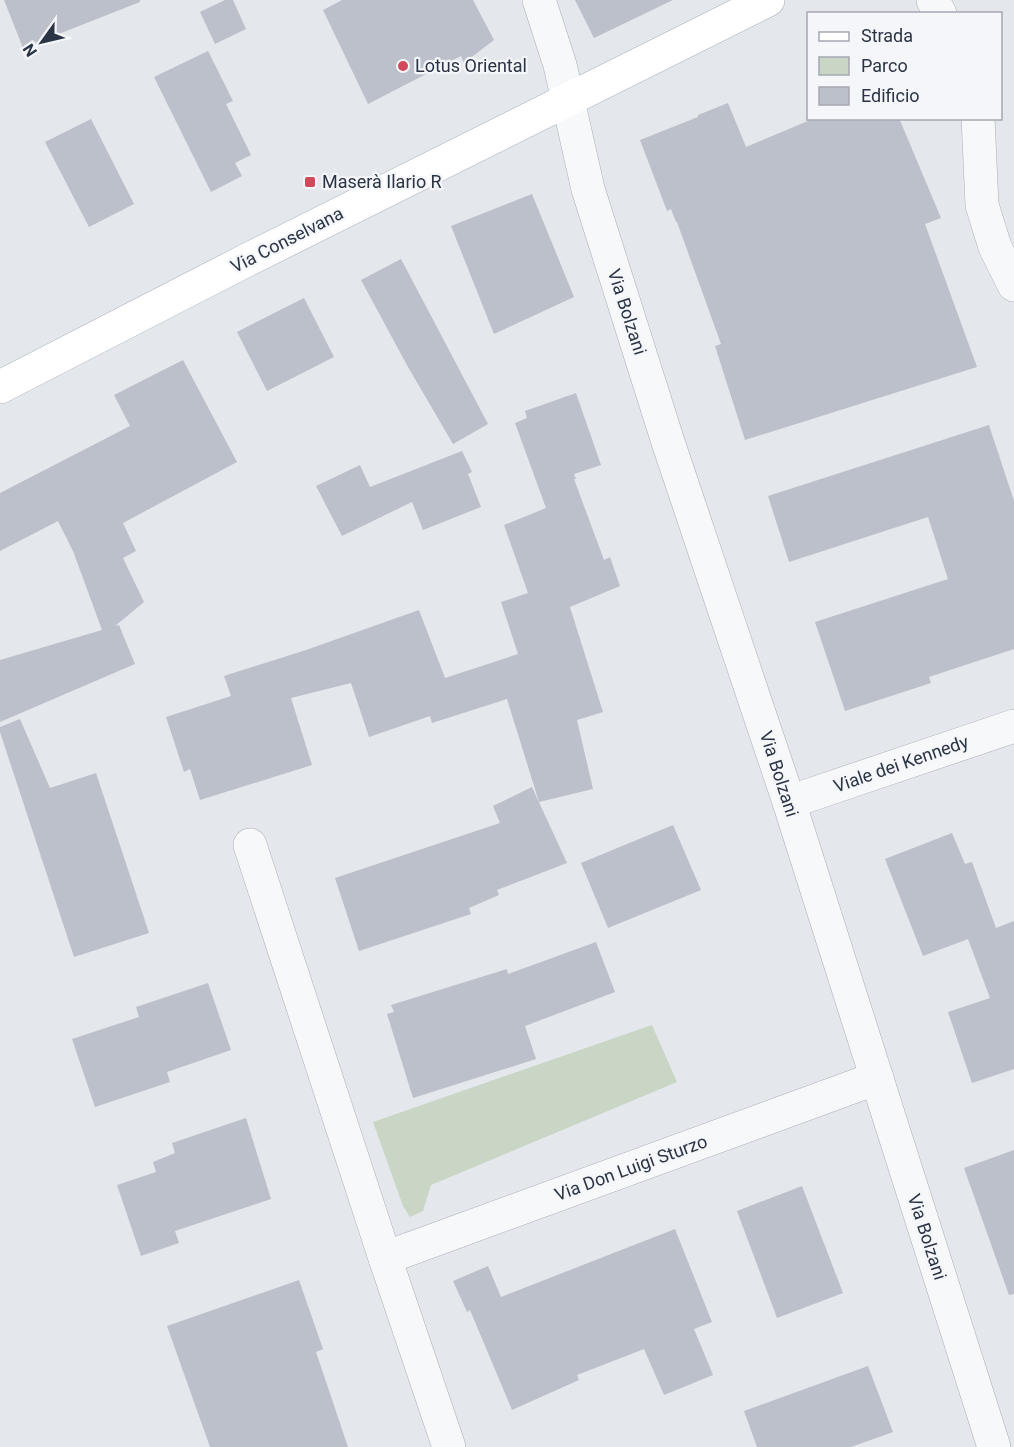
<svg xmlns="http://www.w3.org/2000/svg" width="1014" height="1447" font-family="Roboto,sans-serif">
  <rect width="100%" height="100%" fill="#e4e7ec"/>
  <!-- green -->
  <polygon fill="#c9d6c5" points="652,1025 677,1082 431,1185 423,1211 410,1217 403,1206 373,1122"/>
  <!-- building -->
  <g fill="#bbc0ca">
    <polygon points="4,0 140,0 140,2 23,48"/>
    <polygon points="225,0 233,0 246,29 215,44 200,12"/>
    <polygon points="342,0 473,0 494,40 464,63 461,56 368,104 323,10"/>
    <polygon points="575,0 673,0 594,38"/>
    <polygon points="208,51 233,101 226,104 251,155 235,163 242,176 211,192 154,77"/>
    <polygon points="728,103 746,147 815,118 899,118 941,218 925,224 977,367 745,440 715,346 721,344 677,222 676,222 671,209 667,211 640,140 698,117 698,115"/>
    <polygon points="91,119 134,204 89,227 45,142"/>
    <polygon points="532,194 574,297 494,334 451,226"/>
    <polygon points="401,259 488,424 453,444 408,367 361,280"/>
    <polygon points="304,298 334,357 267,391 237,332"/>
    <polygon points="183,360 237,462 123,523 136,551 123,558 144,602 115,626 119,625 135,664 0,722 0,660 102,630 73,551 58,521 0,551 0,493 130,426 114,395"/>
    <polygon points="576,393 601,465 574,474 576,479 574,479 604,560 610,557 620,586 570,607 603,712 577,720 593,789 539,802 507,699 432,723 430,716 369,737 351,683 291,698 312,765 200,800 190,769 184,772 166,717 231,696 224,676 306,650 419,610 445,678 518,654 501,602 528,593 504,525 546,508 515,423 527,418 525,411"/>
    <polygon points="989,425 1014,501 1014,649 929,677 931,683 845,711 815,622 948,579 928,517 789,562 768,496"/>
    <polygon points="462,451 472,472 468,474 481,507 423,530 412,502 342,536 316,486 360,465 370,487"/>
    <polygon points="20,719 50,788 96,773 149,933 74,957 0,732 0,727"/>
    <polygon points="532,787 567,863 497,890 499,895 469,908 471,914 359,951 335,878 500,823 493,806"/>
    <polygon points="673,825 701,890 608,928 581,863"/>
    <polygon points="952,833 965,864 972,862 996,928 1014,921 1014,1069 972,1083 948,1012 990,998 968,939 923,956 885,859"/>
    <polygon points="596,942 615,992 525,1026 536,1059 413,1098 387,1014 394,1012 391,1005 507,969 508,974"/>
    <polygon points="208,983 231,1050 167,1072 170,1082 95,1107 72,1039 139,1017 136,1007"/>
    <polygon points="246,1118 271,1199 175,1231 179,1243 141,1256 117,1185 156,1172 153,1162 175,1153 172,1143"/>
    <polygon points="1014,1150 1014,1294 1009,1295 964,1168"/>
    <polygon points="802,1186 843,1293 777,1318 737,1211"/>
    <polygon points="675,1229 712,1322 694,1329 713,1375 664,1395 644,1349 577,1375 579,1380 512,1410 470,1310 467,1312 453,1281 488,1266 501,1297"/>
    <polygon points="299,1280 323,1349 316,1352 348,1447 210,1447 167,1326"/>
    <polygon points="868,1366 893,1432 851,1447 757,1447 744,1411"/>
  </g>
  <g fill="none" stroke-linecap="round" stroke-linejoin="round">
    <!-- minor casing -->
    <g stroke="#a9aeb7" stroke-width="34">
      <g id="minor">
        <polyline points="539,0 560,65 588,189 668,442 789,802 994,1447"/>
        <polyline points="933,0 940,14"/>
        <polyline points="978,118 982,205 995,247 1014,285"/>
        <polyline points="789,802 1014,726"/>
        <polyline points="250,845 385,1258 449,1447"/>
        <polyline points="385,1258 877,1078"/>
      </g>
    </g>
    <!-- major casing -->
    <g stroke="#a3abb8" stroke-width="34">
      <polyline id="major" points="0,387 245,261 768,0"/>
    </g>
    <!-- minor -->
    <use href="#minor" stroke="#f7f8fa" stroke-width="33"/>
    <!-- major -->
    <use href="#major" stroke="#fff" stroke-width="33"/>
  </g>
  <!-- markers -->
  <g fill="#d1495b" stroke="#f4f6f9" stroke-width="2">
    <circle cx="403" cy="66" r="6"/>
    <rect x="304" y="176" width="12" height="12" rx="3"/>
  </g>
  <g text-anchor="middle" stroke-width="4.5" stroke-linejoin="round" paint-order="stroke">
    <!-- poi labels -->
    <g font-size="18" fill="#2b3445" stroke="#f4f6f9" text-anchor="start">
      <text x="415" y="72">Lotus Oriental</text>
      <text x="322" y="188">Maserà Ilario R</text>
    </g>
    <!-- street labels -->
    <g font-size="18" fill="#2b3445" stroke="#f4f6f9">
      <text transform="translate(287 240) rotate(-27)" y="6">Via Conselvana</text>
      <text transform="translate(627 312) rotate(72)" y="6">Via Bolzani</text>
      <text transform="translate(901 764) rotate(-19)" y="6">Viale dei Kennedy</text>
      <text transform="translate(779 774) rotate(72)" y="6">Via Bolzani</text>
      <text transform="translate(631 1168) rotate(-20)" y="6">Via Don Luigi Sturzo</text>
      <text transform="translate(927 1237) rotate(72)" y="6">Via Bolzani</text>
    </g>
  </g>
  <!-- legend -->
  <rect x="807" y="12" width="195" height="108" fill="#f4f6f9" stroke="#a4a8b1" stroke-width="1.5"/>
  <rect x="819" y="32" width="30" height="9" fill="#ffffff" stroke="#a4a8b1" stroke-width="1.5"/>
  <text x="861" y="42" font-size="18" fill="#2b3445">Strada</text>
  <rect x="819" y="57" width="30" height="18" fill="#c9d6c5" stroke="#a4a8b1" stroke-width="1.5"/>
  <text x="861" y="72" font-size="18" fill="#2b3445">Parco</text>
  <rect x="819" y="87" width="30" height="18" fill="#bbc0ca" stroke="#a4a8b1" stroke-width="1.5"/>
  <text x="861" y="102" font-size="18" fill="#2b3445">Edificio</text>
  <!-- north arrow -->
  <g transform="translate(42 42) rotate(236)" stroke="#f4f6f9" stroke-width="4.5" paint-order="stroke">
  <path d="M0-4.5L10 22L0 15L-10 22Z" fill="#2b3445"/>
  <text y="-9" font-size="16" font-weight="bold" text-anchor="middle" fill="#2b3445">N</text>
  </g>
</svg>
